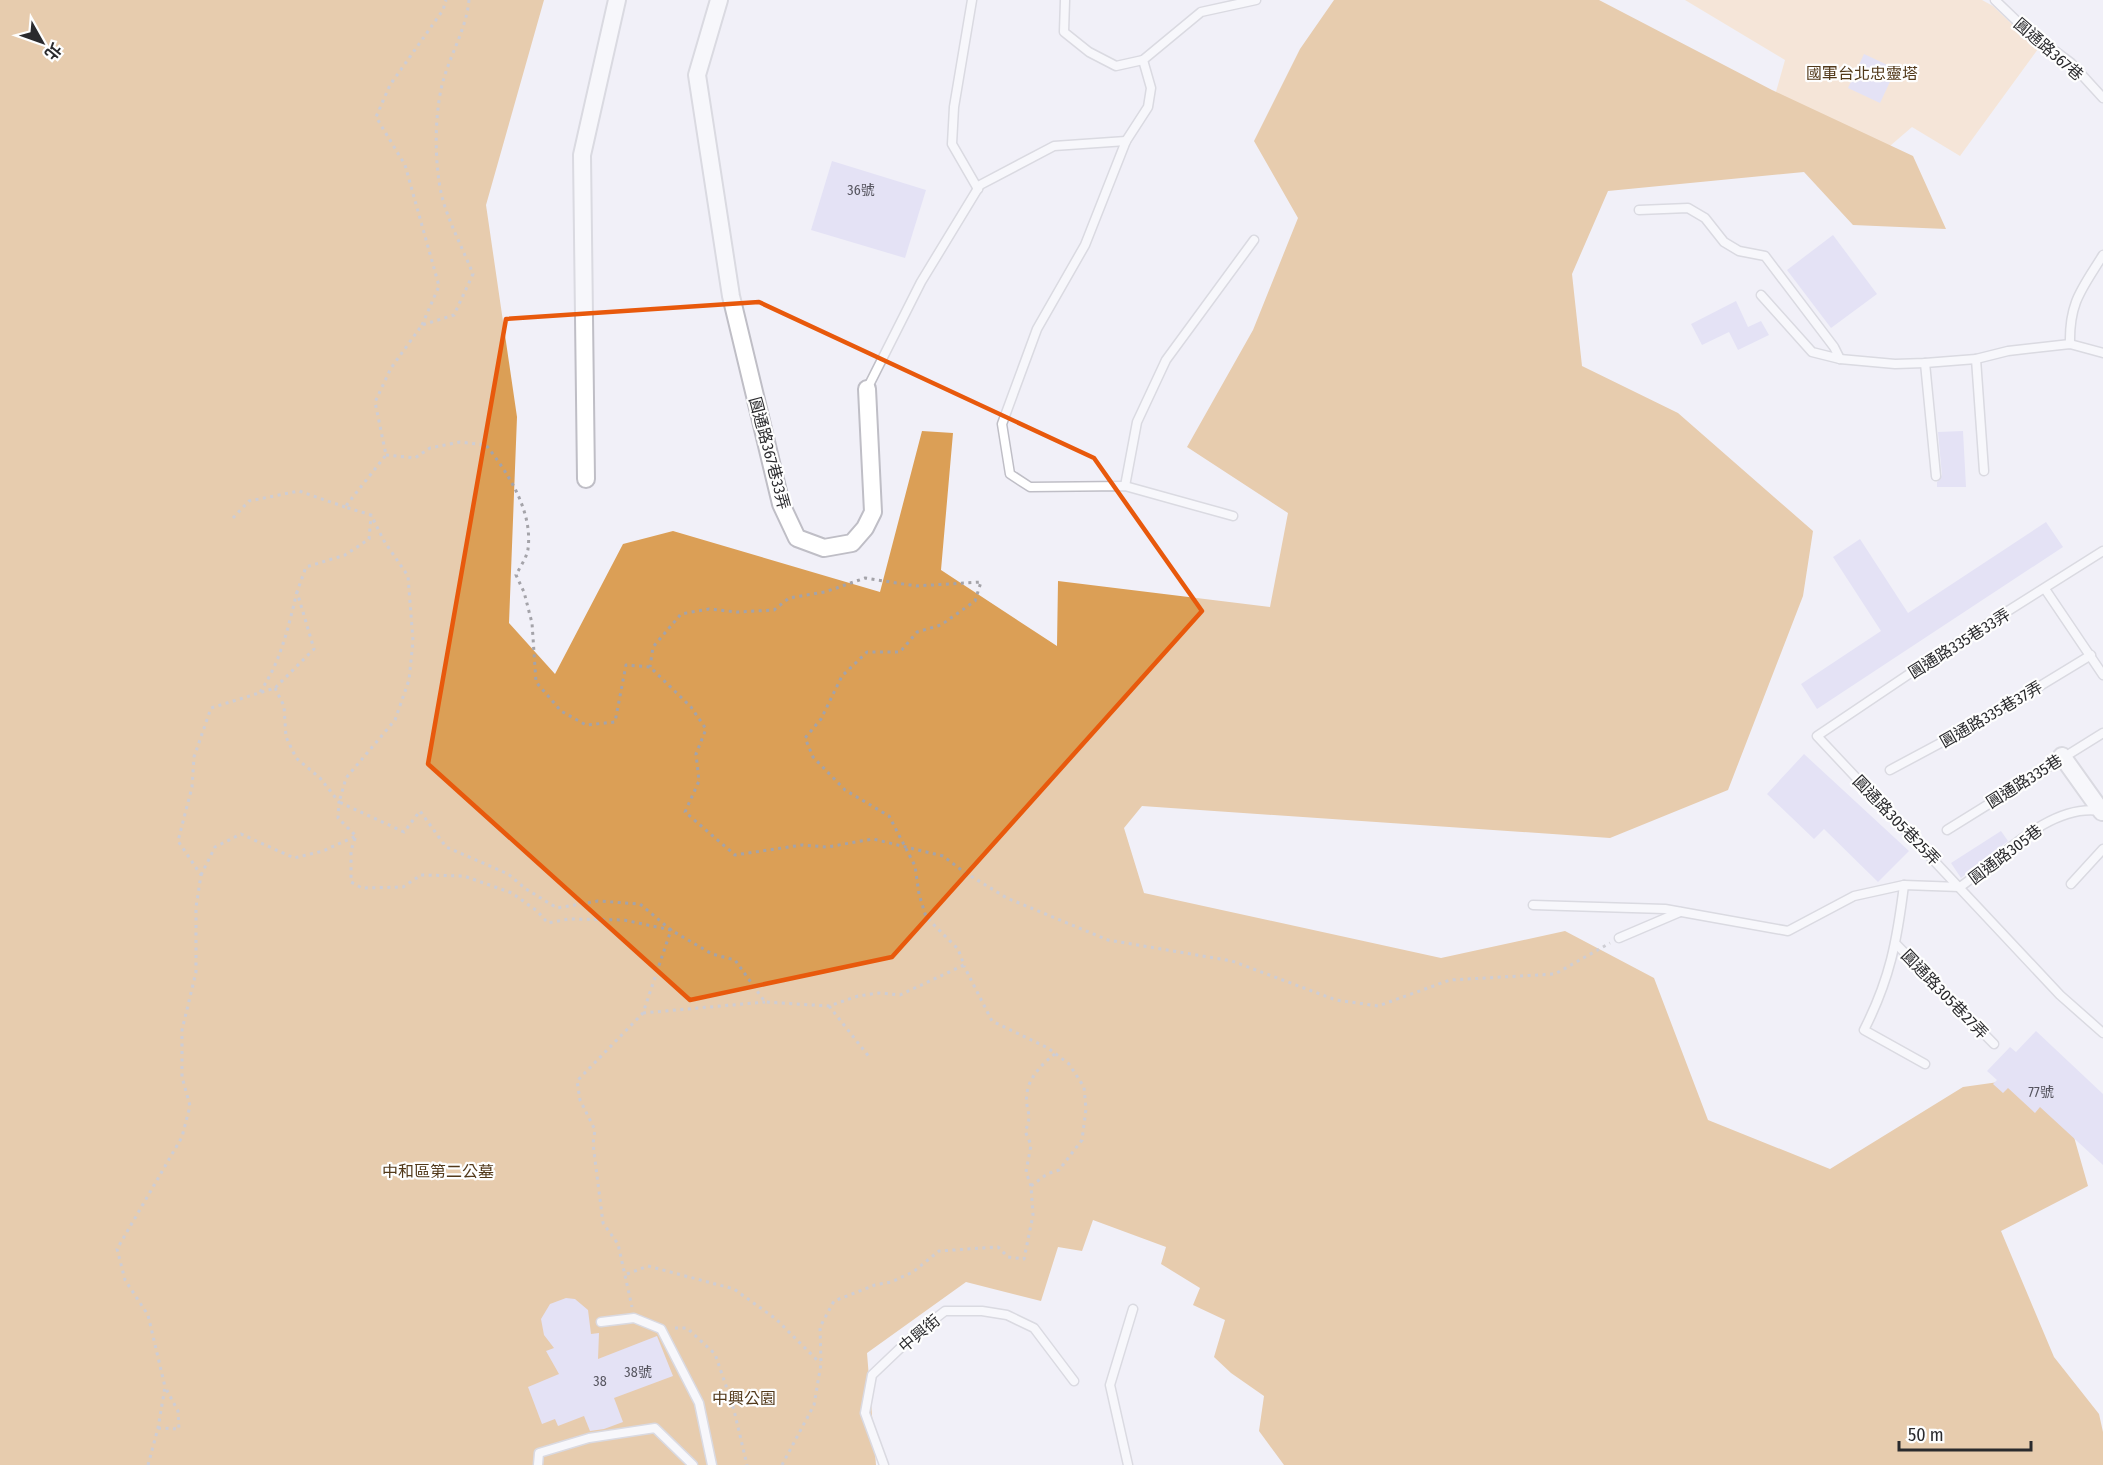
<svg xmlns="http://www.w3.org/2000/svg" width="2103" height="1465" font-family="'Fira Sans Condensed','Noto Sans TC',sans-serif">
  <rect width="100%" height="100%" fill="#f1f0f8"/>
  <!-- green -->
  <polygon fill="#fad8b2" points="1685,0 1982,0 1993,6 2038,49 1960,156 1912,127 1876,158 1770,113 1785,60"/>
  <!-- forest -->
  <polygon fill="#db9f56" points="0,0 544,0 486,205 517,417 509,623 555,674 623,544 673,531 880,592 922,431 953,433 941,570 1057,646 1058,581 1270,607 1288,513 1187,447 1253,330 1298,218 1254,141 1300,49 1334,0 1599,0 1772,90 1913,156 1946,229 1853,225 1804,172 1608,191 1572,274 1582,366 1678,413 1813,531 1803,596 1728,790 1610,838 1142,806 1124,828 1144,893 1441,958 1565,931 1654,978 1708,1120 1830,1169 1963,1087 2056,1074 2088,1186 2001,1231 2054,1357 2099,1414 2103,1432 2103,1465 1284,1465 1259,1431 1264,1396 1231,1373 1214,1357 1225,1320 1193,1305 1200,1288 1161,1264 1166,1247 1093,1220 1082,1251 1058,1247 1041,1301 966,1282 867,1353 876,1465 0,1465"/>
  <!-- building -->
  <g fill="#d5d0f2">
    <polygon points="1864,54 1896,69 1880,103 1848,88"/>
    <polygon points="832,161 926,190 905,258 811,230"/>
    <polygon points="1833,235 1877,294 1831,328 1787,270"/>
    <polygon points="1736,301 1748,327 1761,321 1769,335 1738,350 1729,332 1702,345 1691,324"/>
    <polygon points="1963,431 1966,487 1937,487 1937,482 1942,475 1938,432"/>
    <polygon points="2046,522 2063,547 1817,709 1801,684 1881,631 1833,557 1860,539 1908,613"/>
    <polygon points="1804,754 1909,851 1878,882 1824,829 1814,839 1767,794"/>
    <polygon points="2001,831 2008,841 1961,878 1951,863"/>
    <polygon points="2036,1031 2103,1094 2103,1165 2040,1107 2035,1113 2008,1088 2003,1093 1993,1084 1997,1080 1987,1071 2010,1047 2016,1052"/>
    <polygon points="566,1298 575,1299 588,1310 591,1334 599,1333 598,1359 657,1336 673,1376 614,1398 623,1422 604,1429 590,1431 584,1416 558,1426 555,1419 542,1424 528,1387 559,1374 546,1351 554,1348 544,1335 541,1319 550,1304"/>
  </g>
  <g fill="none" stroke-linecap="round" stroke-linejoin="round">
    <!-- service casing -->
    <g stroke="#bfbec6" stroke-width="11">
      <g id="service">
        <polyline points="972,0 954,107 952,144 978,189"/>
        <polyline points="1065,0 1064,32 1089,52 1116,66 1143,60"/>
        <polyline points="1995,0 2022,26 2071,63 2103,98"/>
        <polyline points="1639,210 1688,208 1705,218 1724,242 1739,251 1765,256 1834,347 1840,359"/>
        <polyline points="1761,295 1812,352 1840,359 1895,364 1925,363 1976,359 2008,351 2070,344 2103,353"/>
        <path d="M2070,344C2069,302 2082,289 2103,255"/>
        <polyline points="1976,359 1984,471"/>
        <polyline points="1925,363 1936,476"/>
        <polyline points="867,389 921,282 980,185 1054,146 1126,141"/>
        <polyline points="1125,486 1137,422 1166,360 1254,240"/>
        <polyline points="1233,516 1125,486 1030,487 1010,474 1002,424 1037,329 1085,245 1126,141 1148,107 1151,88 1143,60 1201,12 1256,0"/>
        <polyline points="2103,551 1927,662 1817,736 2060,995 2103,1033"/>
        <polyline points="2045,589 2103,675"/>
        <polyline points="1890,770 1989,717 2091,655"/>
        <polyline points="1947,830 2103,733"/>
        <polyline points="2071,884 2103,849"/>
        <path d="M1904,885C1897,941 1890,979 1864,1030L1925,1064"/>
        <path d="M1533,905L1665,909L1788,931L1854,896L1904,885L1960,887C1999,860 2049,803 2100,811"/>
        <polyline points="1619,938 1680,912"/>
        <polyline points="1897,945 1994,1044"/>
        <polyline points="601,1322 634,1318 661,1329 699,1403 712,1465"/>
        <polyline points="538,1465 539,1453 589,1438 655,1428 693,1465"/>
        <polyline points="884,1465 865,1413 872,1375 914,1335 945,1311 982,1311 1007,1315 1034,1328 1074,1381"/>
        <polyline points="1128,1465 1110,1385 1133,1309"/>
      </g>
    </g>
    <!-- minor casing -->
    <g stroke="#bfbec6" stroke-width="20">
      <g id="minor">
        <polyline points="719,0 697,75 731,296 781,504 797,538 824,548 852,543 865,528 873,512 867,389"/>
        <polyline points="586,479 582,155 617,0"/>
        <polyline points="2062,756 2102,812"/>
      </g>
    </g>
    <!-- path -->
    <g stroke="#a4a3a9" stroke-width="3" stroke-dasharray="3 4.5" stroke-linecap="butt">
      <path d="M469,0C466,29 452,51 444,78C434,110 434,164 442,197C449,223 463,249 473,274L454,315L422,325L391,368L375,402L386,455L345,507L371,515L384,541L408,576L413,641L409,680L395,720L346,778L339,802L404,832L420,811L446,847L508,874L526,889L557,908L598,901L640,904L671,930L643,1013L577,1081L580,1100L595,1130L593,1144L603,1223L618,1244L632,1307"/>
      <polyline points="422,325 439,286 405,165 376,117 390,85 443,10 446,0"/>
      <path d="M386,455L415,458L430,448L460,442L486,445C508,473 533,511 528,549C527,557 520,567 516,575L524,592L532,623L536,682L561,711L586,725L615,722L626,665L650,667L691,707L706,729L696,754L699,781L685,812L735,855L802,845L827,847L873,839L943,856L964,872L1007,898L1108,940L1232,961L1336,1000L1378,1006L1450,980L1555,974L1610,943"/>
      <polyline points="233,518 249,501 299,491 345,507"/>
      <polyline points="275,688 284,706 286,737 296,758 320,778 339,802 338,818 356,836 351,850 351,882 362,888 403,887 421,875 464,876 512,893 537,911 548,923 569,919 624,920 671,930 712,954 735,960 765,1002 829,1006 858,996 879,993 900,995 964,965 958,949 926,917 919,894 915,866 889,816 845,790 813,757 805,738 821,719 842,676 867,652 900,652 917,632 941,625 975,601 981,582 916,586 865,578 825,592 789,598 774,610 737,612 709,609 681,614 653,647 650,667"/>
      <path d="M260,692C281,661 288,628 297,592"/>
      <polyline points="201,875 215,847 241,834 294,858 323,851 356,836"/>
      <polyline points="829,1006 870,1058"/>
      <polyline points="643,1013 765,1002"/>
      <path d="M1031,1186L1026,1172L1031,1145L1025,1131C1034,1114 1024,1109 1027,1093C1029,1077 1043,1063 1055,1054"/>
      <polyline points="627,1274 648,1266 734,1289 776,1319 820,1363"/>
      <polyline points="675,1328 687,1328 715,1354 733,1406 747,1465"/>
      <polyline points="158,1428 179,1429 178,1411 165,1387"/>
      <polyline points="148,1465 158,1428 165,1387 148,1315 125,1280 117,1249 182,1137 190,1106 182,1077 182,1030 196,972 196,907 201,875 178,841 192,787 194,757 211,708 275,688 314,649 297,592 306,567 345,555 369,539 371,516"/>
      <polyline points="782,1465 814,1405 821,1364 820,1327 834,1301 875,1285 891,1282 913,1272 939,1251 998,1247 1008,1257 1024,1259 1033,1215 1031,1186 1047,1174 1059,1170 1082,1140 1086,1109 1084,1087 1069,1064 1048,1048 992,1021 964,966"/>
    </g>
    <!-- service -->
    <use href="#service" stroke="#fff" stroke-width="8"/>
    <!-- minor -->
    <use href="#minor" stroke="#fff" stroke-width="16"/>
  </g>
  <!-- marked area -->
  <path d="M0 0H2103V1465H0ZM759,302L1094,458L1202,611L892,957L690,1000L428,764L506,319Z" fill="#f1f0f8" fill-opacity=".55" fill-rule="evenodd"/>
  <path fill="none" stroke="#e8590c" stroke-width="4.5" stroke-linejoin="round" d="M759,302L1094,458L1202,611L892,957L690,1000L428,764L506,319Z"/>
  <g text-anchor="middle" stroke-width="4.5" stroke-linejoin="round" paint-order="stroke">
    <!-- number labels -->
    <g font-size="14" fill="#55545e">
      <text x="861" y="195">36號</text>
      <text x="2041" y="1097">77號</text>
      <text x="638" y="1377">38號</text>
      <text x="600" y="1386">38</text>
    </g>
    <!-- street labels -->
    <g font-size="16" fill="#2a2a2d" stroke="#fefefe">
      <text transform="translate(2049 49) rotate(41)" y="6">圓通路367巷</text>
      <text transform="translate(770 453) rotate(75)" y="6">圓通路367巷33弄</text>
      <text transform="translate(1959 643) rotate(-32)" y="6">圓通路335巷33弄</text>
      <text transform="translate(1991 714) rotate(-30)" y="6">圓通路335巷37弄</text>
      <text transform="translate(2024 781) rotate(-32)" y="6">圓通路335巷</text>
      <text transform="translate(1897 820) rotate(46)" y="6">圓通路305巷25弄</text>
      <text transform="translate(2005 854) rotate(-37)" y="6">圓通路305巷</text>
      <text transform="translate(1945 994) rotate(46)" y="6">圓通路305巷27弄</text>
      <text transform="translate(919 1333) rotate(-40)" y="6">中興街</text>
    </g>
    <!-- park labels -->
    <g font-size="16" fill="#52391a" stroke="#fefefe">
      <text x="1862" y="79">國軍台北忠靈塔</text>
      <text x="438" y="1177">中和區第二公墓</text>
      <text x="744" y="1404">中興公園</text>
    </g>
  </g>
  <!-- north arrow -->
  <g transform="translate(42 42) rotate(130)" stroke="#fefefe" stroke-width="4.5" paint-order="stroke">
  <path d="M0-4.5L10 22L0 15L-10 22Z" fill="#2a2a2d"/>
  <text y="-9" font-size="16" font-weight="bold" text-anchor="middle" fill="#2a2a2d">北</text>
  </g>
  <!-- scale -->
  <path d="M1899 1441v9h132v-9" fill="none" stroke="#2a2a2d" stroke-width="3"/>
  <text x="1908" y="1441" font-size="18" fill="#2a2a2d" stroke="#fefefe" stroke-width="4.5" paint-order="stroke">50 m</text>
</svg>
